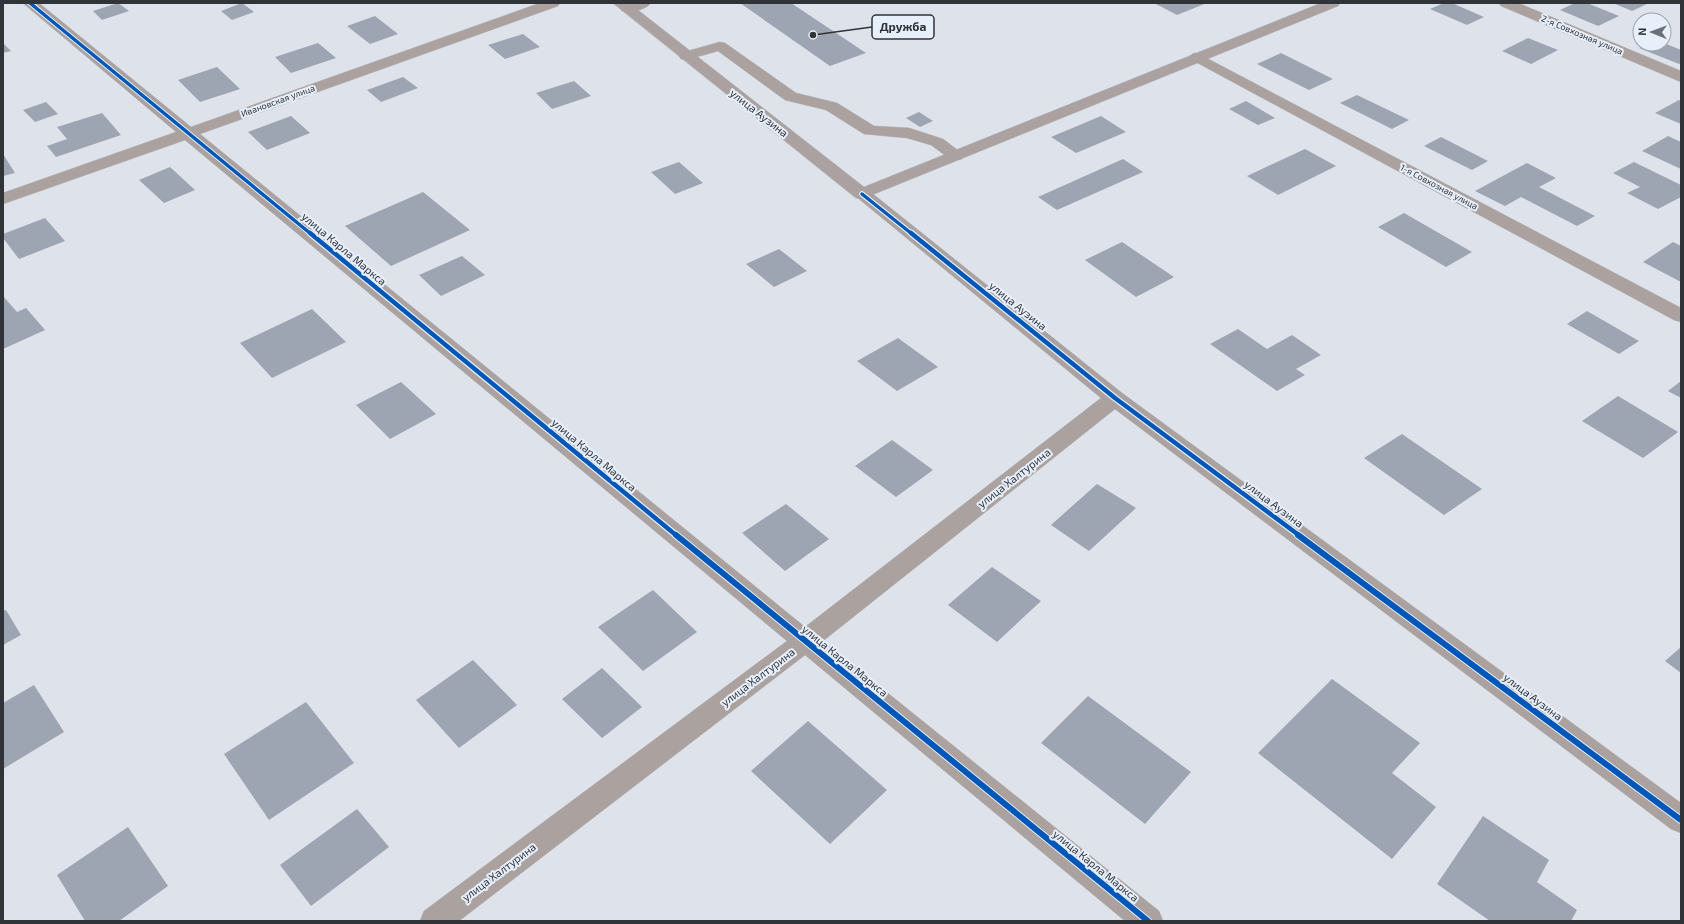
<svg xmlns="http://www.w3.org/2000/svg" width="1684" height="924" font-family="'Exo 2',sans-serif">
  <rect width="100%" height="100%" fill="#dee2ea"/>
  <!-- building -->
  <g fill="#9ea5b2">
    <polygon points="118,3 129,11 102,20 93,11"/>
    <polygon points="242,3 254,12 232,20 221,11"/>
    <polygon points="740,3 791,3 866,53 830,66"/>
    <polygon points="1154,3 1207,3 1177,15"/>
    <polygon points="1444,3 1452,3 1484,17 1467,25 1430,9"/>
    <polygon points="1575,3 1587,3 1619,16 1598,26 1560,10"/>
    <polygon points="1613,3 1649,3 1632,11"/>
    <polygon points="375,16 398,34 370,44 347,26"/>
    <polygon points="523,34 540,47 505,59 488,45"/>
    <polygon points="1528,38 1558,50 1531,64 1502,51"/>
    <polygon points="3,43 11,51 3,53"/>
    <polygon points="318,43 336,58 291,73 275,57"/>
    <polygon points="1664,43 1681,50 1681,63 1679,64 1639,48 1648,44"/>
    <polygon points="1281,53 1333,79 1309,90 1257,64"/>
    <polygon points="217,67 240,89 200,102 178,80"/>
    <polygon points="403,77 418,88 381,102 367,90"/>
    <polygon points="574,81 591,96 552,109 536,93"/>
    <polygon points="1357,95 1409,120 1392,129 1340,103"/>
    <polygon points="1679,100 1681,101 1681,124 1655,113"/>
    <polygon points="1246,101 1275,118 1258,125 1229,109"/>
    <polygon points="46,102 58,114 35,122 23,110"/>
    <polygon points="919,112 933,121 920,127 906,118"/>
    <polygon points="102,113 121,135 56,157 47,146 67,139 57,127"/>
    <polygon points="291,116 310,133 267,150 248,132"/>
    <polygon points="1101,116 1126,132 1076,153 1051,137"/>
    <polygon points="1668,136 1681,142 1681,169 1642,151"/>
    <polygon points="1441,137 1488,161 1472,170 1424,146"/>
    <polygon points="1305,149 1336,166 1278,195 1247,176"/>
    <polygon points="3,154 15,173 3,176"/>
    <polygon points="1123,159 1143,172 1057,210 1038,197"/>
    <polygon points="679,162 703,183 675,194 651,172"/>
    <polygon points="1634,162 1681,185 1681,197 1658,209 1627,193 1640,187 1613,173"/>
    <polygon points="1527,163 1556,178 1539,187 1595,216 1577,226 1521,197 1505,206 1475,191"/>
    <polygon points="170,167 195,190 164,203 139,180"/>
    <polygon points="423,192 470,230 391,266 345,226"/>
    <polygon points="1404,213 1472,252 1446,267 1378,227"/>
    <polygon points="45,218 65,241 19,259 3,238 3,234"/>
    <polygon points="1122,242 1174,277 1136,297 1085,260"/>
    <polygon points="1673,242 1681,246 1681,282 1643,262"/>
    <polygon points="779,249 807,271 774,287 746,264"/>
    <polygon points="462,256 485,275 441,296 419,275"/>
    <polygon points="3,296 17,312 26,308 45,330 3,349"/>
    <polygon points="312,309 346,342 272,378 240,343"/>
    <polygon points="1587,311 1639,341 1619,354 1567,324"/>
    <polygon points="1238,329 1267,349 1292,335 1321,355 1296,369 1305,375 1277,391 1210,344"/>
    <polygon points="898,338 938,367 897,391 857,361"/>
    <polygon points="1681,381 1681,398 1668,391"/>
    <polygon points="401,382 436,414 390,439 356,405"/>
    <polygon points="1618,396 1678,432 1643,458 1582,421"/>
    <polygon points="1402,434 1482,489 1444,515 1364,458"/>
    <polygon points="892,440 933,470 896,497 855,466"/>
    <polygon points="1097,484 1136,508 1089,551 1051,525"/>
    <polygon points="786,504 829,539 785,571 742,533"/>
    <polygon points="992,567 1041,601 997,642 948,605"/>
    <polygon points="653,590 697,632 643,671 598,627"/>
    <polygon points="6,610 21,635 3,645 3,611"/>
    <polygon points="1681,647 1681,673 1665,661"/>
    <polygon points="473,660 517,705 459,748 416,700"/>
    <polygon points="602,668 642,707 602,738 562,699"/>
    <polygon points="1332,679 1420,743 1392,773 1436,807 1392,859 1258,753"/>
    <polygon points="34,685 64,732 3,769 3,703"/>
    <polygon points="1088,696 1191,772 1145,824 1041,743"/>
    <polygon points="306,702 354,763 269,820 224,754"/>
    <polygon points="808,721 887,790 830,844 751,771"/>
    <polygon points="357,809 389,847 311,906 280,865"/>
    <polygon points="1483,816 1549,860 1537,882 1577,910 1571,921 1490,921 1437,884"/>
    <polygon points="128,827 168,886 119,921 85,921 57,875"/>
  </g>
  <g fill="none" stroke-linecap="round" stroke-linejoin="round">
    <!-- minor casing -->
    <g stroke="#bcc0c6" stroke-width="1">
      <g id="minor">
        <polygon points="23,3 39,3 191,127 540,3 560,3 558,6 200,134 805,627 1101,398 853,194 856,190 862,189 868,190 1122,393 1681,803 1681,833 1671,829 1115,409 823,641 1159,911 1163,921 1125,921 805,655 459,921 420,921 424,911 787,641 185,140 3,204 3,193 176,132"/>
        <path d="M629,3H651C646,10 629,13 622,11L620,8L622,5Z"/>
        <polygon points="1499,3 1518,3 1681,71 1681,82 1501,6"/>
        <polygon points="720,42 725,43 796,93 837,103 874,126 909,128 943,139 964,155 962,159 956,160 950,159 931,145 907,138 864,134 826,110 785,100 718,51 686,60 681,59 679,56 681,53"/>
        <polygon points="1197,53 1681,308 1681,322 1674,320 1192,60 1190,57 1192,54"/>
      </g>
    </g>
    <!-- major casing -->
    <g stroke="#bcc0c6" stroke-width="1">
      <polygon id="major" points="613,3 629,3 864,187 1321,3 1340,3 1338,6 862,199 856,198"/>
    </g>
    <!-- minor -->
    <use href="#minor" fill="#aba19e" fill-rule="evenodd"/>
    <!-- major -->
    <use href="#major" fill="#aaa1a0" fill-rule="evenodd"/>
    <!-- cycleway-far2 casing -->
    <g stroke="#e7effb" stroke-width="5.5">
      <g id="cycleway-far2">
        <polyline points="30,3 311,234"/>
        <polyline points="862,194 912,234"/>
      </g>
    </g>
    <!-- cycleway-far1 casing -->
    <g stroke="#e7effb" stroke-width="7">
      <g id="cycleway-far1">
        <polyline points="310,233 677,536"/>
        <polyline points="911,233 1115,398 1300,536"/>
      </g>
    </g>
    <!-- cycleway casing -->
    <g stroke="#e7effb" stroke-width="8">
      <g id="cycleway">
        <polyline points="676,535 1148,921"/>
        <polyline points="1298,535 1681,820"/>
      </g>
    </g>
    <!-- cycleway-far2 -->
    <use href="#cycleway-far2" stroke="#0057b8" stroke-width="3.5"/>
    <!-- cycleway-far1 -->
    <use href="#cycleway-far1" stroke="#0057b8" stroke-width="4.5"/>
    <!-- cycleway -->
    <use href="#cycleway" stroke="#0057b8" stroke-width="6"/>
  </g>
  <g text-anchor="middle" stroke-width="4" stroke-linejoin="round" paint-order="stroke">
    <!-- far-street labels -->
    <g font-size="9" fill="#303338" stroke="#e7effb">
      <text transform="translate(1582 35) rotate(23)" y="3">2-я Совхозная улица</text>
      <text transform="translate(278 101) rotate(-20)" y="3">Ивановская улица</text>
      <text transform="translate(1439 187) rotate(28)" y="3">1-я Совхозная улица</text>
    </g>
    <!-- street labels -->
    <g font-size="11" fill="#303338" stroke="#e7effb">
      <text transform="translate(759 113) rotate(38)" y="4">улица Аузина</text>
      <text transform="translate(344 249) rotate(40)" y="4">улица Карла Маркса</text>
      <text transform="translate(1018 306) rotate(39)" y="4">улица Аузина</text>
      <text transform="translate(594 455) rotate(40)" y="4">улица Карла Маркса</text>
      <text transform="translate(1014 478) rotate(-38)" y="4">улица Халтурина</text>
      <text transform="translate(1274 504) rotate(37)" y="4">улица Аузина</text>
      <text transform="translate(845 661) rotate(39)" y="4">улица Карла Маркса</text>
      <text transform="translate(758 677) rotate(-37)" y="4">улица Халтурина</text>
      <text transform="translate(1533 697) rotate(37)" y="4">улица Аузина</text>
      <text transform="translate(1096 866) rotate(39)" y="4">улица Карла Маркса</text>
      <text transform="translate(499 872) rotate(-37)" y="4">улица Халтурина</text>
    </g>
  </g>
  <!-- callouts -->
  <path fill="none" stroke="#303338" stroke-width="1.5" d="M813 35L872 27"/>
  <circle fill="#303338" stroke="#e7effb" stroke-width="1.5" cx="813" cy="35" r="4"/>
  <rect fill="#e7effb" stroke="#303338" stroke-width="1.5" x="872" y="15" width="62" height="24" rx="4"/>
  <g font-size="12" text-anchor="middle" font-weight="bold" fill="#303338">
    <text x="903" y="31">Дружба</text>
  </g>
  <!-- border -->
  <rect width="1684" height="924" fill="none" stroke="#303338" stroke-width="8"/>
  <!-- north arrow -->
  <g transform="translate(1652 32) rotate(271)"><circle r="19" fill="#e7effb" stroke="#9ea4ad"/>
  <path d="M0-3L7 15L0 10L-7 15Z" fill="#6d7076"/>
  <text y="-6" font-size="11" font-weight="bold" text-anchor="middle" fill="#303338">N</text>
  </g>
</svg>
